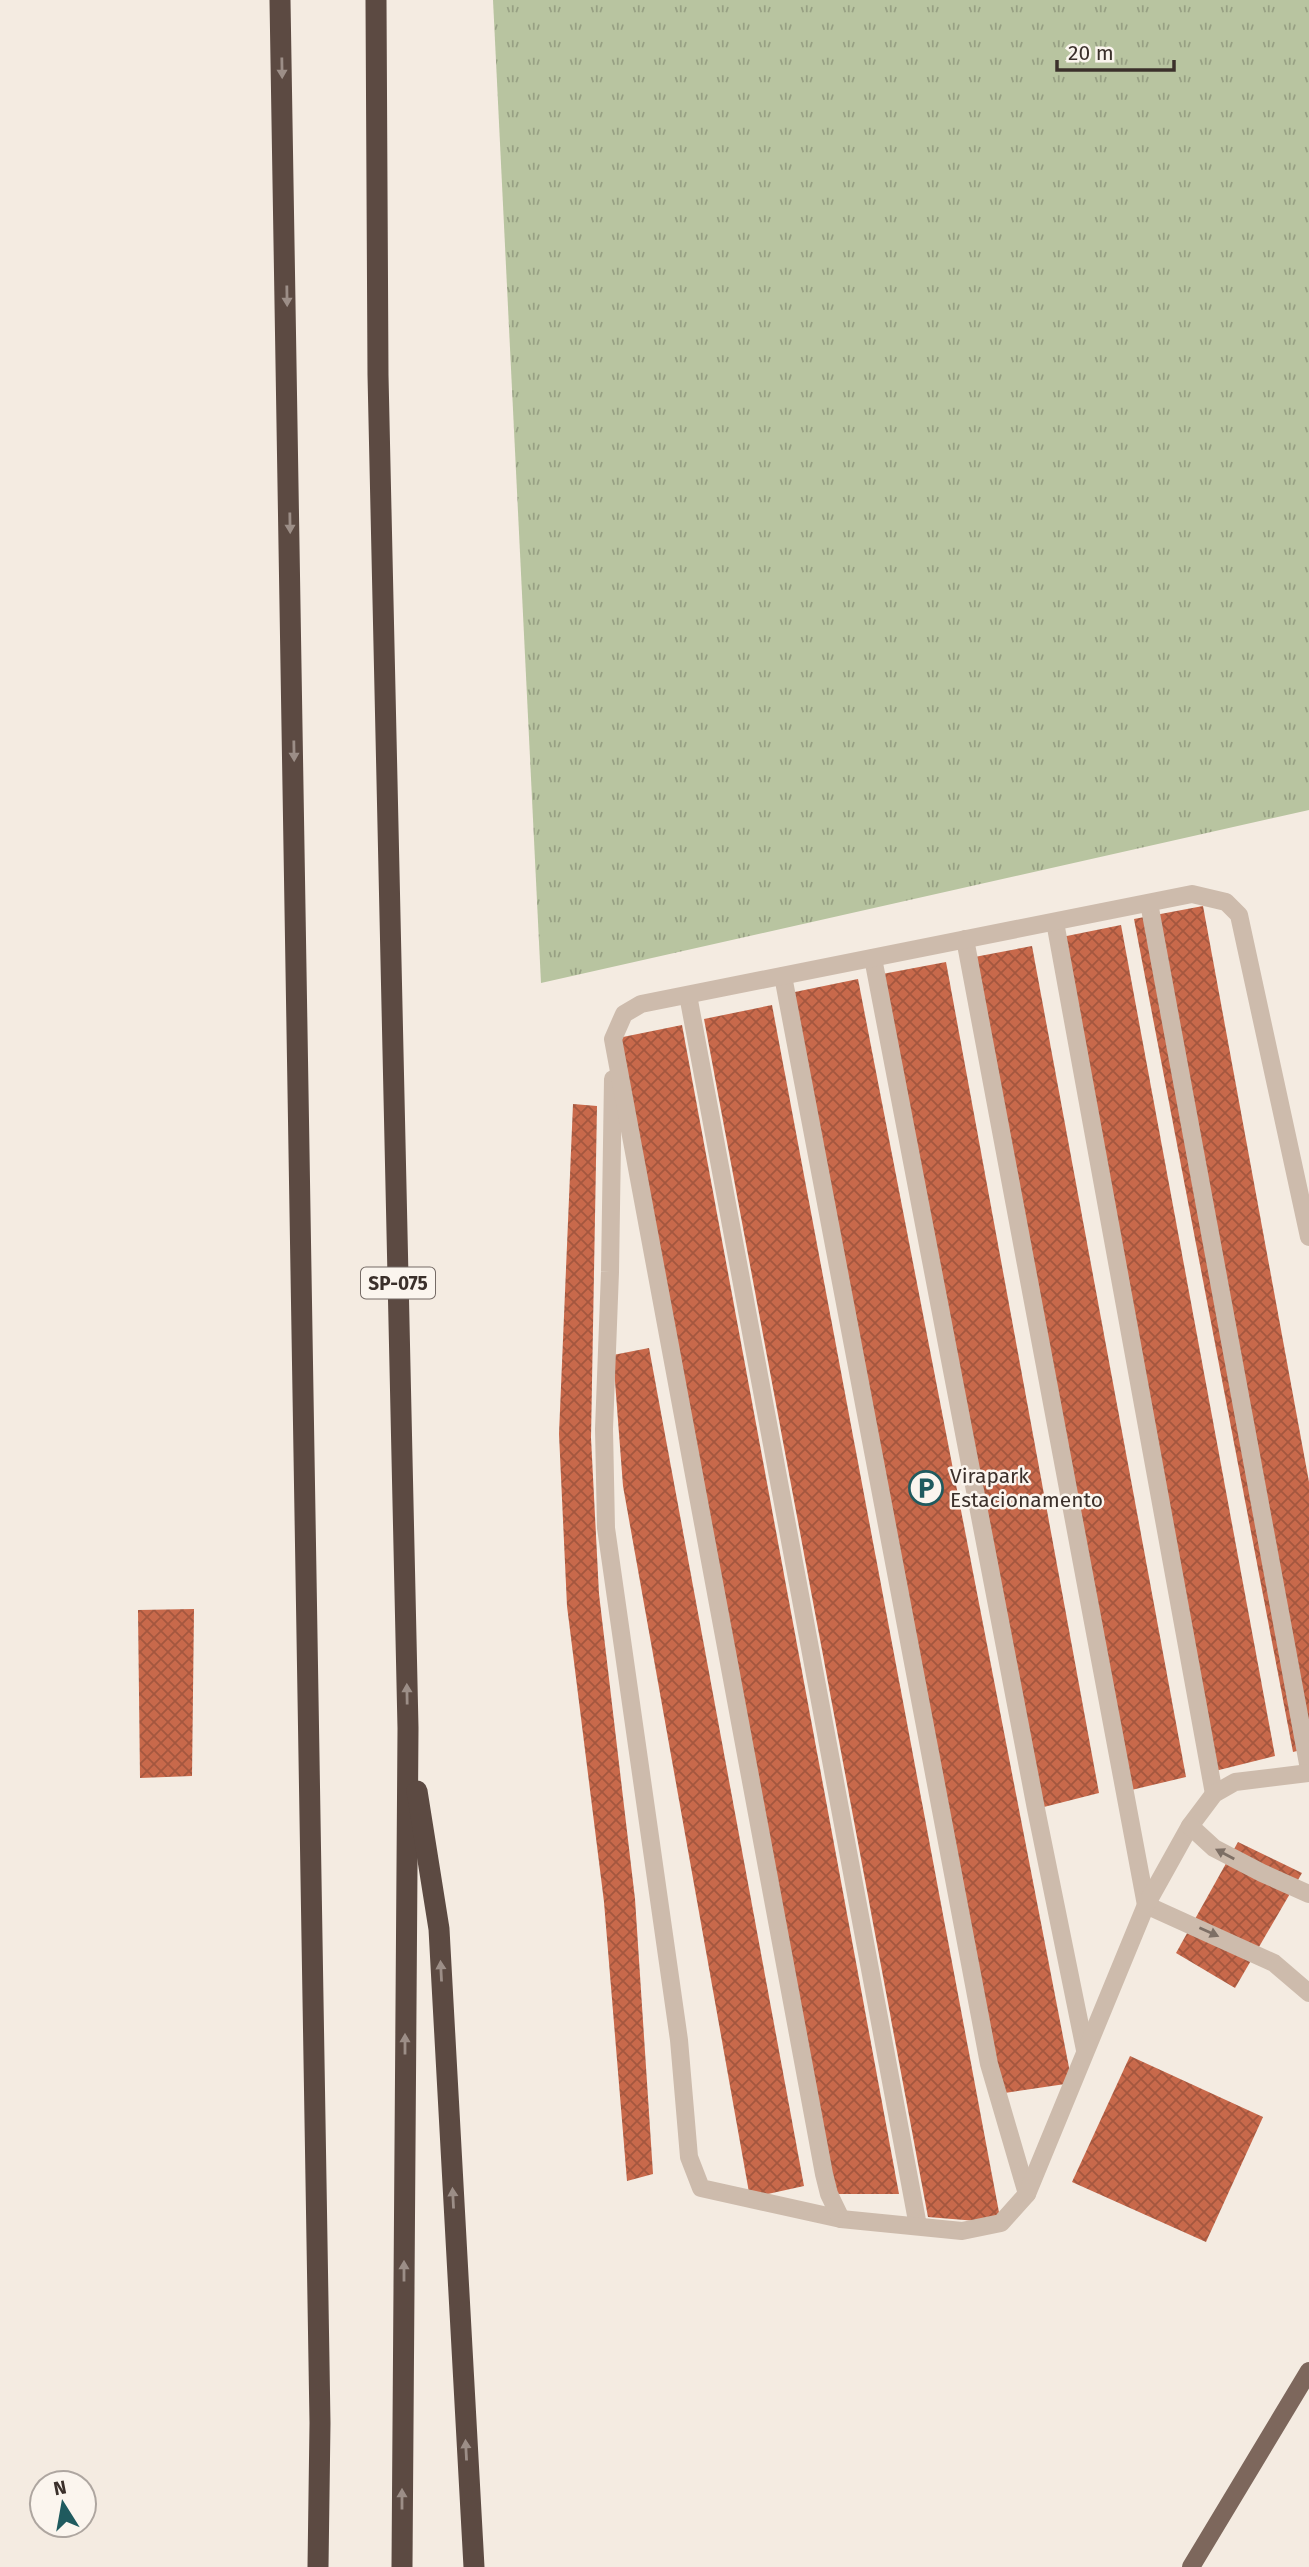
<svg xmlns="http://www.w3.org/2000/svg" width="1309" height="2567" font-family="'Fira Sans',sans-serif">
  <defs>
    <pattern id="grass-tufts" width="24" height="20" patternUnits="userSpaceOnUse" patternTransform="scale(1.75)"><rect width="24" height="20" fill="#b8c4a0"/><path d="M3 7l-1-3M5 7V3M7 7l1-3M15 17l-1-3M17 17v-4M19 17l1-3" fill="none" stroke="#97a083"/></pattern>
    <pattern id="building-cross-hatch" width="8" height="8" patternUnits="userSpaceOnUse" patternTransform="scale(1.75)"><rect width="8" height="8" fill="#c8694b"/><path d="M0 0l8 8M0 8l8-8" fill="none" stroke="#a4573f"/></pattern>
  </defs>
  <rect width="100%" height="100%" fill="#f4ebe1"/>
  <!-- grass -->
  <polygon fill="url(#grass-tufts)" points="493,0 1309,0 1309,810 541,983"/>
  <!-- building -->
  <g fill="url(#building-cross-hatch)">
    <polygon points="1203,906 1309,1482 1309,1748 1293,1752 1134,919"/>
    <polygon points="1121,925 1275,1756 1211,1772 1052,939"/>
    <polygon points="1032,946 1186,1777 1123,1792 964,959"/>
    <polygon points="946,962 1099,1793 1036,1809 877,975"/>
    <polygon points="858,979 1072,2083 998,2094 790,993"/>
    <polygon points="772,1005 1001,2223 928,2217 704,1019"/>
    <polygon points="682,1025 899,2194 829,2194 613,1039"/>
    <polygon points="573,1104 597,1106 591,1438 599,1594 635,1899 653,2174 627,2181 604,1902 567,1606 559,1434"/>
    <polygon points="649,1348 804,2186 750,2198 623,1486 613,1355"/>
    <polygon points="194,1609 192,1776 140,1778 138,1610"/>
    <polygon points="1238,1842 1302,1873 1235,1988 1176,1953"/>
    <polygon points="1130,2056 1263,2117 1206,2242 1072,2182"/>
  </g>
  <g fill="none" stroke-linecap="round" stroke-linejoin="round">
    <!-- lane -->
    <g stroke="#cdbbac" stroke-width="18">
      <polyline points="1149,903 1309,1769"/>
      <polyline points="1055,922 1214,1794"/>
      <polyline points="965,939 1146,1905 1274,1963 1309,1993"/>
      <polyline points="873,958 1036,1809 1085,2050"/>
      <polyline points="783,976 989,2064 1027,2194"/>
      <polyline points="688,995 918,2226"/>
      <polyline points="613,1079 610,1272 604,1429 606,1528 679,2040 689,2157 701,2188 841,2219 962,2231 1001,2223 1027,2194 1146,1905 1190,1826 1214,1794 1235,1782 1309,1773"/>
      <polyline points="1190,1826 1214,1848 1262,1873 1309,1894"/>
      <polyline points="841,2219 829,2194 824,2174 613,1039 624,1014 641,1004 1192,894 1226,902 1239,915 1309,1237"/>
    </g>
    <!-- primary -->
    <polyline stroke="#7d675c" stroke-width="18" points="1191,2567 1309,2371"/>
    <!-- highway -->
    <g stroke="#5c4a42" stroke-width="21">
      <polyline points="280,0 320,2423 318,2567"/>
      <polyline points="376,0 378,375 408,1728 402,2567"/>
      <polyline points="417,1791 439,1929 474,2567"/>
    </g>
  </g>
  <!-- one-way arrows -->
  <defs><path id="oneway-solid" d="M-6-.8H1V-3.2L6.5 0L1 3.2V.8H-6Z" transform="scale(1.75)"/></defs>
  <g fill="#9c8e87">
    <use href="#oneway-solid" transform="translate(282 68) rotate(89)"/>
    <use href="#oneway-solid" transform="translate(287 296) rotate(89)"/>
    <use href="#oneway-solid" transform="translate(290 523) rotate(89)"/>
    <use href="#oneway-solid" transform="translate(294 751) rotate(89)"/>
    <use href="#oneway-solid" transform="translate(407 1694) rotate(-91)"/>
    <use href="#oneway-solid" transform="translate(441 1971) rotate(-93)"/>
    <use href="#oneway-solid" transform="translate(405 2044) rotate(-90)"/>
    <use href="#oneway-solid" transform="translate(453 2198) rotate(-93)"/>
    <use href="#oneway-solid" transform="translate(404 2271) rotate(-90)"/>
    <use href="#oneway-solid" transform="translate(466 2450) rotate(-93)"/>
    <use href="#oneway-solid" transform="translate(402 2499) rotate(-90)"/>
  </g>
  <g fill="#7d6f65">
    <use href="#oneway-solid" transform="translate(1225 1854) rotate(-152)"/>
    <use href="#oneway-solid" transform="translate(1209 1932) rotate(24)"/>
  </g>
  <!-- icons -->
  <defs>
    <g id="parking-ring" transform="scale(1.75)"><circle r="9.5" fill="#fbf5ee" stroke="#1f5a5e" stroke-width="1.5"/><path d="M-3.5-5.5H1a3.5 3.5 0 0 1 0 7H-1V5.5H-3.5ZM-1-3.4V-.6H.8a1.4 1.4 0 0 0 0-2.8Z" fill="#1f5a5e"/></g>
  </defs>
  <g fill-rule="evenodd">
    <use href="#parking-ring" x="926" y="1488"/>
  </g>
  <g text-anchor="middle" stroke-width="5" stroke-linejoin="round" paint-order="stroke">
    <!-- shield labels -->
    <rect fill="#fbf5ee" stroke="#756b66" stroke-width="2" x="361" y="1267.5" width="74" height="31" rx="5"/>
    <g font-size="19" font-weight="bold" fill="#3b302b">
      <text x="398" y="1290">SP-075</text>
    </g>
    <!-- poi labels -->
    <g font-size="21" fill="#3b302b" stroke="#fbf5ee" text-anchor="start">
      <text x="950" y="1483">Virapark<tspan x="950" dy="24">Estacionamento</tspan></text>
    </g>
  </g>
  <!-- north arrow -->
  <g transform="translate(63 2504) rotate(349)"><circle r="33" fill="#fbf5ee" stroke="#aea6a0" stroke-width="2"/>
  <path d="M0-5L12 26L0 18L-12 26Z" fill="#1f5a5e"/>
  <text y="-10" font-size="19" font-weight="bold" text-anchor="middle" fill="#3b302b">N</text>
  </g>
  <!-- scale -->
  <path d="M1057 60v10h117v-10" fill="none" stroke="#3b302b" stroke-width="3.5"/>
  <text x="1068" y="60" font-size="21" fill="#3b302b" stroke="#fbf5ee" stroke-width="5" paint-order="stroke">20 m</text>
</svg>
